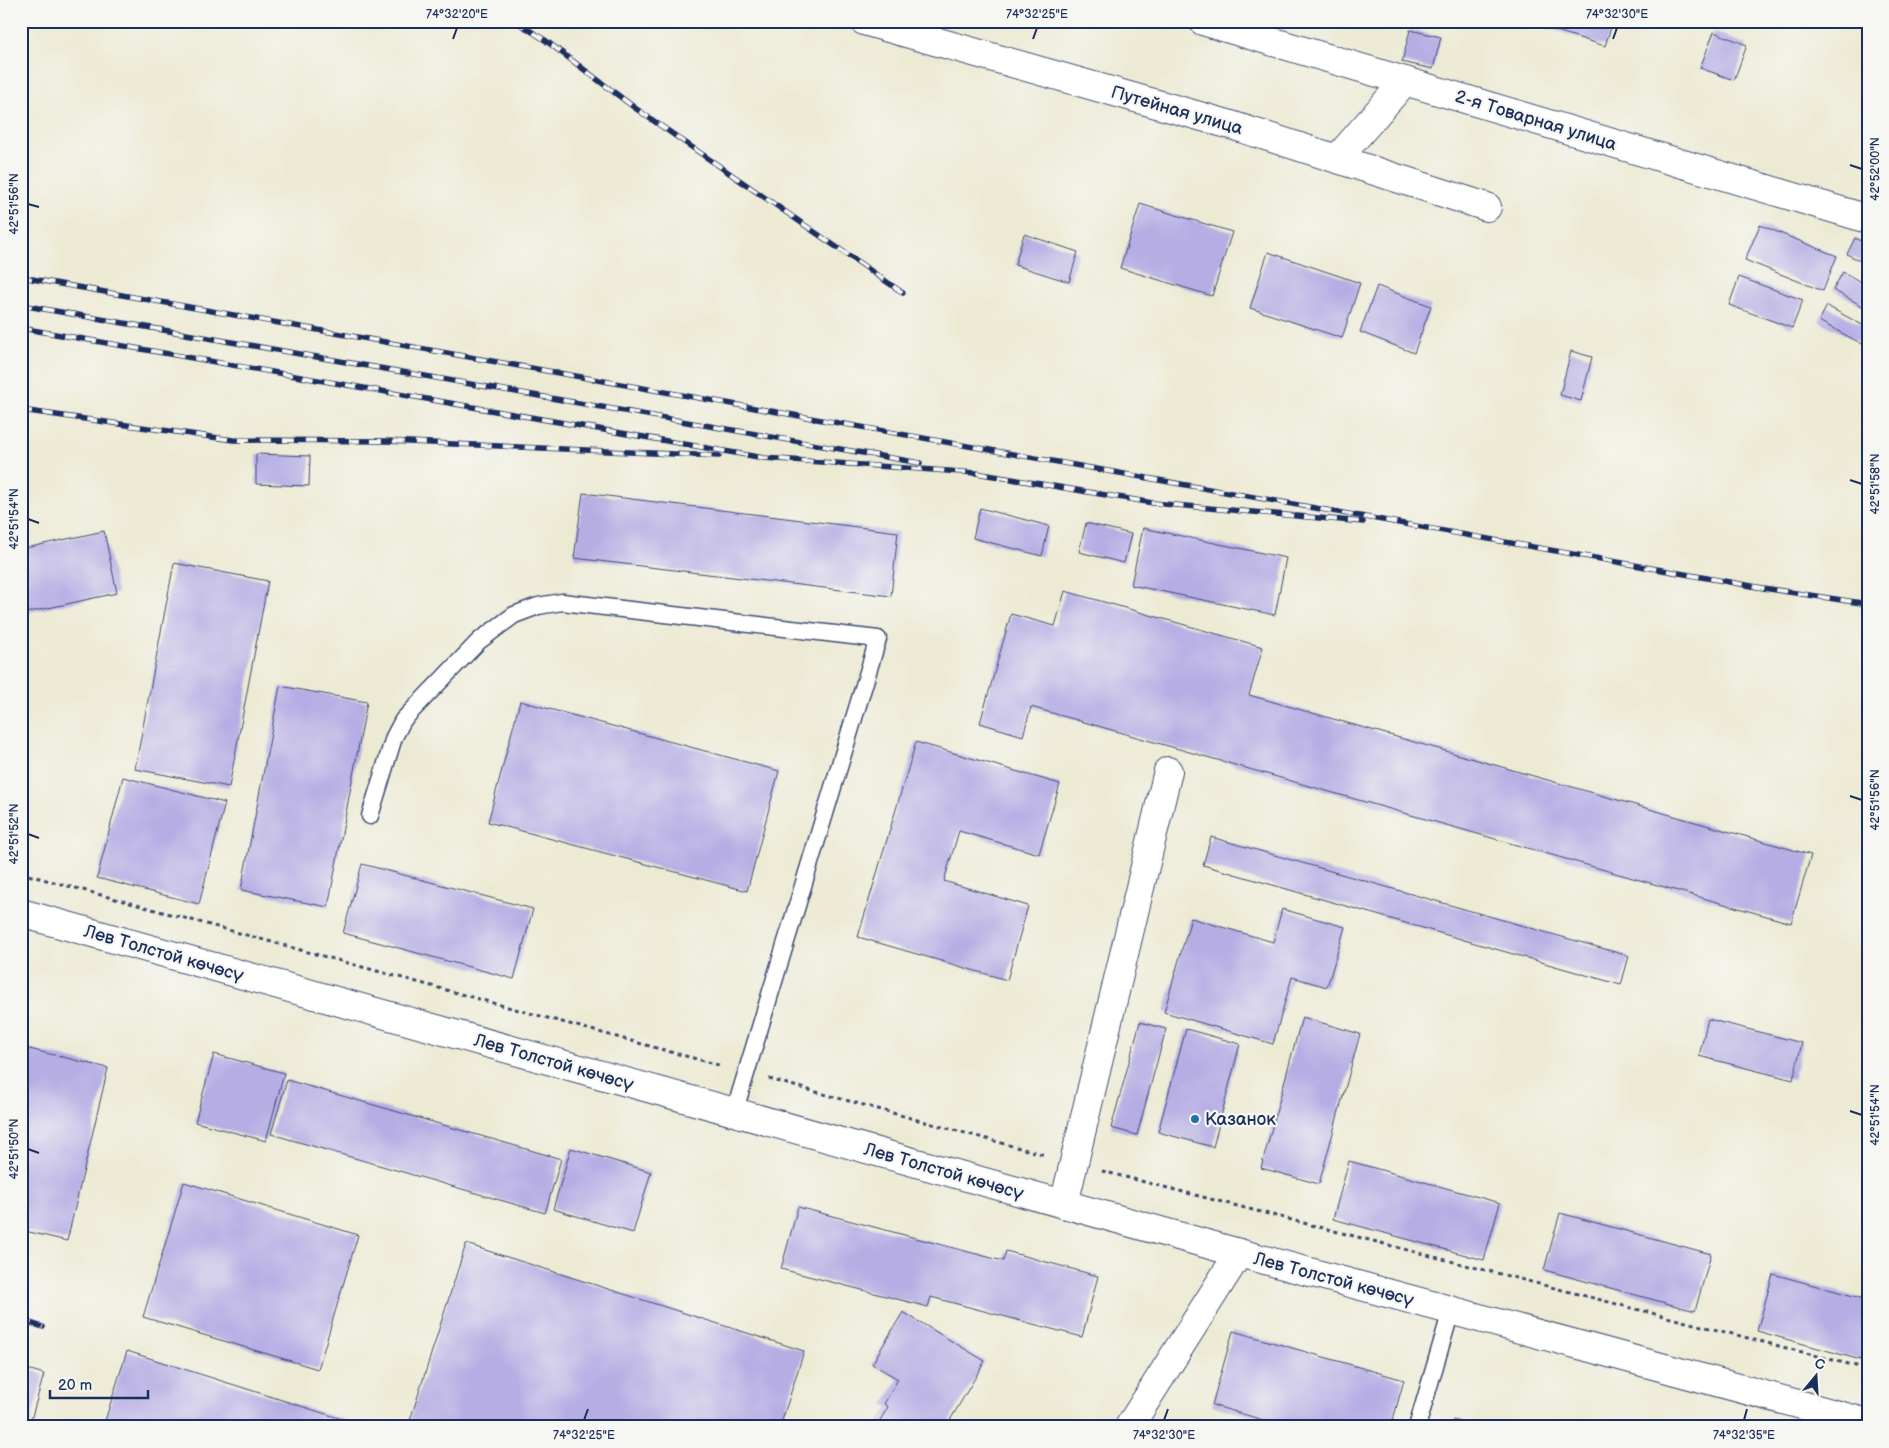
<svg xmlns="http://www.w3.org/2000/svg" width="1889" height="1448" font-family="'Balsamiq Sans',sans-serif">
  <rect width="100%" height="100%" fill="#f6f6f2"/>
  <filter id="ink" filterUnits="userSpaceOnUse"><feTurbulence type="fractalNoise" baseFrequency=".02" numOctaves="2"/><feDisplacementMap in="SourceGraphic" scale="10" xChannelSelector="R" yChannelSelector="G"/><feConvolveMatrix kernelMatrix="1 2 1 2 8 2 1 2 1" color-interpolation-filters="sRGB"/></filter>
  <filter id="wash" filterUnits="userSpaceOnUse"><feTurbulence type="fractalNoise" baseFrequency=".0096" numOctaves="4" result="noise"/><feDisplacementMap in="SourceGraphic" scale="20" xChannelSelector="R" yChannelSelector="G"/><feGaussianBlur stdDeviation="1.12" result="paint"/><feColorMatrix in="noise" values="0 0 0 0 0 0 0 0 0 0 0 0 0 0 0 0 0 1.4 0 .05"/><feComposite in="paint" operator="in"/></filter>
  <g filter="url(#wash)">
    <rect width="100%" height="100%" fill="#edead4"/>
    <g id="blocks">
      <!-- building -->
      <g fill="#b6ade4">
        <polygon points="1525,21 1613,21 1605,46"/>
        <polygon points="1410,30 1441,37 1433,69 1402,62"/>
        <polygon points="1714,32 1747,45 1734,80 1700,68"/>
        <polygon points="1140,204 1232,232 1212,296 1120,268"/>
        <polygon points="1760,225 1837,256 1823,291 1745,260"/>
        <polygon points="1024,234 1078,252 1069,282 1015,265"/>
        <polygon points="1855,238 1868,245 1868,265 1847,254"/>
        <polygon points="1268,252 1360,283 1342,338 1250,308"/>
        <polygon points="1843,272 1868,286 1868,309 1833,290"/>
        <polygon points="1739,277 1803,300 1792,328 1729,305"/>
        <polygon points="1377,286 1431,306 1414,353 1360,332"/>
        <polygon points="1827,306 1868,328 1868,347 1819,321"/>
        <polygon points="1571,351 1592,357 1581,401 1560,395"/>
        <polygon points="256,454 310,456 309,486 256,484"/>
        <polygon points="583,493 898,532 891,596 574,558"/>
        <polygon points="980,508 1049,526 1042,556 973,538"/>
        <polygon points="1086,523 1131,534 1124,563 1079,552"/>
        <polygon points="1143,528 1286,558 1275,615 1131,585"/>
        <polygon points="104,531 117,593 21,614 21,549"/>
        <polygon points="174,563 268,581 229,787 135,769"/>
        <polygon points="1065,591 1263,647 1249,695 1811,855 1791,923 1031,707 1023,736 980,723 1011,614 1055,626"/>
        <polygon points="280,686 367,702 328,907 241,890"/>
        <polygon points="520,701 779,771 747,891 488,822"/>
        <polygon points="916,742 1060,784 1039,854 959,831 944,881 1028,906 1007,980 858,937"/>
        <polygon points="123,777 225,803 199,904 97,878"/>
        <polygon points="1211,837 1629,956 1621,985 1203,865"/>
        <polygon points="362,864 533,909 514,979 343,933"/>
        <polygon points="1282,909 1345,927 1327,987 1292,977 1273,1044 1164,1012 1191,918 1273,942"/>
        <polygon points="1302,1017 1360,1034 1319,1184 1261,1168"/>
        <polygon points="1708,1019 1802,1043 1793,1080 1699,1056"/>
        <polygon points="1140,1022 1166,1029 1137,1135 1111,1128"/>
        <polygon points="1186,1029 1240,1044 1213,1147 1158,1132"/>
        <polygon points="21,1047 108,1068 67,1241 21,1230"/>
        <polygon points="214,1054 284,1073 266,1141 195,1122"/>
        <polygon points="287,1080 561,1159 545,1213 271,1134"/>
        <polygon points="571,1148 651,1172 633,1233 553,1209"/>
        <polygon points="1349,1161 1500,1203 1484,1260 1333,1219"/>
        <polygon points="184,1182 358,1235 318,1369 143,1317"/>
        <polygon points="798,1207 1003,1261 1006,1251 1098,1276 1082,1337 931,1297 928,1307 781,1269"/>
        <polygon points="1560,1213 1711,1254 1695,1311 1544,1270"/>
        <polygon points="466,1244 804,1351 780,1427 408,1427"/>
        <polygon points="1773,1274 1868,1300 1868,1362 1757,1331"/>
        <polygon points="903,1312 985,1361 946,1427 876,1427 888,1407 884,1404 898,1379 872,1364"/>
        <polygon points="1233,1331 1404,1380 1391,1427 1287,1427 1212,1405"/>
        <polygon points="127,1351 364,1426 364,1427 103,1427"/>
        <polygon points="21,1367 44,1374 29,1427 21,1427"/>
        <polygon points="1453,1420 1478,1426 1478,1427 1451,1427"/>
      </g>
    </g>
  </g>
  <g filter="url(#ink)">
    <use href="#blocks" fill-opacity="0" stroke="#3a4b70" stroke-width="1"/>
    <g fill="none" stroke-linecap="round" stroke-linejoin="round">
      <!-- service casing -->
      <g stroke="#3a4b70" stroke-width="19">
        <g id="service">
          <polyline points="370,816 394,737 403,720 479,641 514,615 538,606 562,602 878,639 734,1113"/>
          <polyline points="1417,1427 1451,1311"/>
        </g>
      </g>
      <!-- minor casing -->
      <g stroke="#3a4b70" stroke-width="30">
        <g id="minor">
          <polyline points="864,21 1231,125 1487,207"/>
          <polyline points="1203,21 1868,219"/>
          <polyline points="1337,159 1405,81"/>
          <polyline points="1064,1204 1168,771"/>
          <polyline points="1129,1427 1239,1253"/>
        </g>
      </g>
      <!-- primary casing -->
      <g stroke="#3a4b70" stroke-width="30">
        <polyline id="primary" points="21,913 1239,1253 1868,1423"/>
      </g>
      <!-- path -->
      <g stroke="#3a4b70" stroke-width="3" stroke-dasharray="4 4" stroke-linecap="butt">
        <polyline points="21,873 722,1066"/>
        <polyline points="769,1079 1045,1155"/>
        <polyline points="1102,1171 1868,1369"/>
      </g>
      <!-- service -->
      <use href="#service" stroke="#fff" stroke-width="16"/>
      <!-- minor -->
      <use href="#minor" stroke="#fff" stroke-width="28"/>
      <!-- primary -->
      <use href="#primary" stroke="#fff" stroke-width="28"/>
      <!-- rail casing -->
      <g stroke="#1b2f5e" stroke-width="5.5">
        <g id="rail">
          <polyline points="515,21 545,40 635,108 903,293"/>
          <polyline points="21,277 1763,588 1868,604"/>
          <polyline points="21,305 920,463"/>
          <polyline points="21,328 764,458 976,473 1153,503 1363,522"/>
          <polyline points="21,410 233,440 386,441 719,456"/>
          <polyline points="21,1320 43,1327"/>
        </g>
      </g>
      <!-- rail -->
      <use href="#rail" stroke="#f6f6f2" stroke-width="4" stroke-dasharray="11" stroke-linecap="butt"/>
    </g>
  </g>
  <!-- ticks -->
  <path fill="none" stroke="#1b2f5e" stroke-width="2" d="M453,39L457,28M1033,39L1037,28M1613,39L1617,28M1850,165L1862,169M28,204L39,207M1850,480L1862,484M28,519L39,523M1850,796L1862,800M28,834L39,838M1850,1111L1862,1115M28,1149L39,1153M584,1420L588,1409M1164,1420L1168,1409M1744,1420L1747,1409"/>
  <!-- markers -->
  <circle fill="#1f6fb2" stroke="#f6f6f2" stroke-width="2" cx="1195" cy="1119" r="5"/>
  <g text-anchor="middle" stroke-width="4.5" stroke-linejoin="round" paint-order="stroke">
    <!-- street labels -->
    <g font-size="18" fill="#1b2f5e" stroke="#f6f6f2">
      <text transform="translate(1177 110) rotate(16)" y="6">Путейная улица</text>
      <text transform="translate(1536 120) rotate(17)" y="6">2-я Товарная улица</text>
      <text transform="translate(164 953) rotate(16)" y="6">Лев Толстой көчөсү</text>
      <text transform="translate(554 1062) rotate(16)" y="6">Лев Толстой көчөсү</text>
      <text transform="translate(944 1171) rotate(16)" y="6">Лев Толстой көчөсү</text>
      <text transform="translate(1334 1279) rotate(15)" y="6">Лев Толстой көчөсү</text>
    </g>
    <!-- poi labels -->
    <g font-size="18" fill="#1b2f5e" stroke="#f6f6f2" text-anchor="start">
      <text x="1205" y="1125">Казанок</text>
    </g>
  </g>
  <!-- margin -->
  <rect width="1889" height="1448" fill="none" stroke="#f6f6f2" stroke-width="55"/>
  <!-- north arrow -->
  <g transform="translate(1816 1376) rotate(18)" stroke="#f6f6f2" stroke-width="4" paint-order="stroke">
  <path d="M0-4L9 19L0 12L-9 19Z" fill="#1b2f5e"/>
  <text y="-8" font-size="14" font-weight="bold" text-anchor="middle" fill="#1b2f5e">С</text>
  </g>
  <!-- scale -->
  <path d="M50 1390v8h98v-8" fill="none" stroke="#1b2f5e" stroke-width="2.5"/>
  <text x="58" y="1390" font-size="15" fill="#1b2f5e" stroke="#f6f6f2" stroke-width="4" paint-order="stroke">20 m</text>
  <rect x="28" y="28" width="1834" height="1392" fill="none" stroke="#1b2f5e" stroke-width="2"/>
  <g font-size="12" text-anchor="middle" fill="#1b2f5e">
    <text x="457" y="18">74°32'20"E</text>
    <text x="1037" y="18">74°32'25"E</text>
    <text x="1617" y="18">74°32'30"E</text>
    <text transform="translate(1875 169) rotate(-90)" y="4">42°52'00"N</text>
    <text transform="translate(14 204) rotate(-90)" y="4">42°51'56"N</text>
    <text transform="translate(1875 484) rotate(-90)" y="4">42°51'58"N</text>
    <text transform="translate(14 519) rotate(-90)" y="4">42°51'54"N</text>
    <text transform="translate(1875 800) rotate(-90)" y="4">42°51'56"N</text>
    <text transform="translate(14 834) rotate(-90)" y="4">42°51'52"N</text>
    <text transform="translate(1875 1115) rotate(-90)" y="4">42°51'54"N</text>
    <text transform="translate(14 1149) rotate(-90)" y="4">42°51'50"N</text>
    <text x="584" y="1439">74°32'25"E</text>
    <text x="1164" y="1439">74°32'30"E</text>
    <text x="1744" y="1439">74°32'35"E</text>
  </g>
</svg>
